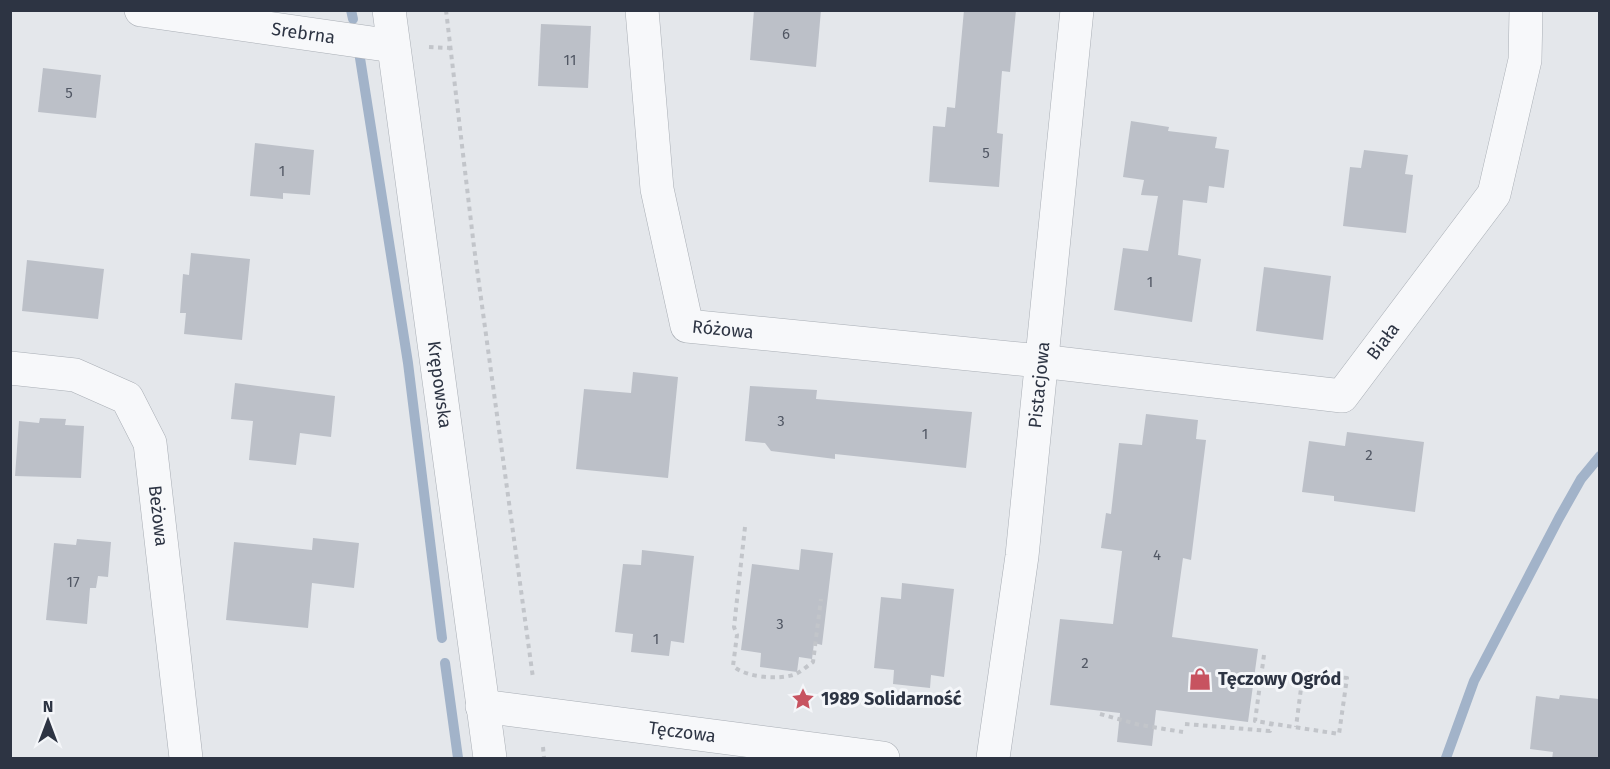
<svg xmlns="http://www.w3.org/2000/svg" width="1610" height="769" font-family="'Fira Sans',sans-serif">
  <rect width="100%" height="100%" fill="#e4e7eb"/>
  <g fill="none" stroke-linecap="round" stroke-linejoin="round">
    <!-- stream -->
    <g stroke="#a2b3c9" stroke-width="10">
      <polyline points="351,10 353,19"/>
      <polyline points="360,58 408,363 442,638"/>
      <polyline points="445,663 458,758"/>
      <polyline points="1446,758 1474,681 1559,518 1581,479 1600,456"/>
    </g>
  </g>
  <!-- building -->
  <g fill="#bcc0c8">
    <polygon points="754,10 821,10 816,67 750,60"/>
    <polygon points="964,10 1016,10 1010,72 1002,71 997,133 1003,134 999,187 929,182 933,126 945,127 947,107 955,108"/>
    <polygon points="541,24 591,26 588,88 538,86"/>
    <polygon points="43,68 101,75 96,118 38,112"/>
    <polygon points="1131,121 1169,127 1168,131 1217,137 1215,148 1229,150 1224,188 1209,186 1207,203 1183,200 1178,255 1201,259 1192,322 1114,310 1123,248 1148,251 1158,196 1141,195 1144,180 1123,177"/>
    <polygon points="255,143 314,150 310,195 283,193 283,199 250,196"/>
    <polygon points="1364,150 1408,155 1405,174 1413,175 1406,233 1343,226 1350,167 1361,168"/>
    <polygon points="191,253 250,259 242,340 184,334 186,313 180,313 183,274 189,275"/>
    <polygon points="27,260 104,269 98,319 22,311"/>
    <polygon points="1264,267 1331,276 1323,340 1256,331"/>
    <polygon points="633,372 678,377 668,478 576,469 584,389 631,393"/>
    <polygon points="235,383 335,396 331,437 300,433 296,465 249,460 253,421 231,419"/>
    <polygon points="750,386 817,390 816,399 972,412 966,468 835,454 835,459 771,451 765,443 745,441"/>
    <polygon points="1146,414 1198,420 1196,439 1206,440 1191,560 1183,558 1172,637 1258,649 1248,722 1156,710 1152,746 1117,742 1120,713 1050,705 1060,619 1113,624 1122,551 1101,548 1106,513 1111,514 1119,443 1142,445"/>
    <polygon points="40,418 66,419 65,425 84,426 81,478 15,476 19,421 39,423"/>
    <polygon points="1347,432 1424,442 1415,512 1334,501 1334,496 1302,492 1309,441 1345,446"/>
    <polygon points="313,538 359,543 354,588 312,583 308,628 226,620 234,542 312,550"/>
    <polygon points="77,539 111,542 108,577 98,576 96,588 90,588 87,624 46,620 54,543 76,545"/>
    <polygon points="801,549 833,553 822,645 814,643 812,659 799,657 797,672 760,667 761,653 741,650 752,564 799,570"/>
    <polygon points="642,550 694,556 684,643 671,641 669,656 631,652 633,634 615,632 623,564 641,565"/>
    <polygon points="902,583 954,589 944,677 931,675 930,688 893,684 894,670 874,668 881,597 901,599"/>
    <polygon points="1560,695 1599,699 1599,759 1552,759 1553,752 1530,749 1536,696 1559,699"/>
  </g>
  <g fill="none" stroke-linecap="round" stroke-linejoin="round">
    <!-- minor casing -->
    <g stroke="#a9aeb5" stroke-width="34">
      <g id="minor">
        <path id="s1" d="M141,10L393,46"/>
        <path id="s2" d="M642,10L657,189L687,326L1040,361L1342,396L1494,194L1525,60L1526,10"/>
        <path id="s3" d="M10,368L75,375L127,398L150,443L186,758"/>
        <path id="s4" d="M482,706L883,758"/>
        <path id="s5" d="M993,758L1022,556L1077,10"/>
      </g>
    </g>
    <!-- tertiary casing -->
    <g stroke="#a9aeb5" stroke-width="34">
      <g id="tertiary">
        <path id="s6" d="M389,10L490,758"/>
      </g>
    </g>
    <!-- path -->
    <g stroke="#c2c5ca" stroke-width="4" stroke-dasharray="4.5 4.5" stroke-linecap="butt">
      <polyline points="446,10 474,247 533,678"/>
      <polyline points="429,47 450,48"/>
      <path d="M745,527L734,627L737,635L733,666C745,677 777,680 793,675C800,673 807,666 813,662L821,599"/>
      <polyline points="1264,655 1255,721 1339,734 1347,678 1303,673 1296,727"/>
      <polyline points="1100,714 1140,725 1183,732"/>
      <polyline points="1185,724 1270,731 1271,724"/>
      <polyline points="543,747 544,758"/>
    </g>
    <!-- minor -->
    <use href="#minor" stroke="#f7f8fa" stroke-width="33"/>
    <!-- tertiary -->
    <use href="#tertiary" stroke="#f7f8fa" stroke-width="33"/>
  </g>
  <!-- icons -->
  <defs>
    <g id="shop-bare" transform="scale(1.8)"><path d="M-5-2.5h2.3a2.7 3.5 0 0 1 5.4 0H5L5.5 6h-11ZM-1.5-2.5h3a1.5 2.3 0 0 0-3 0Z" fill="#c75360" stroke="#f4f6f9" stroke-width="2.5" paint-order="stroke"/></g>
    <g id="sight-bare" transform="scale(1.8)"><path d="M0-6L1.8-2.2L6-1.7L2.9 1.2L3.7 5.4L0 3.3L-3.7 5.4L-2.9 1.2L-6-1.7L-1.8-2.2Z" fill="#c75360" stroke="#f4f6f9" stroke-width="2.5" paint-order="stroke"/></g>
  </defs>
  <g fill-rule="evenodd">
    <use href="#shop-bare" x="1200" y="679"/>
    <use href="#sight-bare" x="803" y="699"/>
  </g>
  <g text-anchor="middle" stroke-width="6" stroke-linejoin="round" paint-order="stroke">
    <!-- number labels -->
    <g font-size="15" fill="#515764">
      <text x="786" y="39">6</text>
      <text x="570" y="65">11</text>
      <text x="69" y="98">5</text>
      <text x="986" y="158">5</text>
      <text x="282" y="176">1</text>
      <text x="1150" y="287">1</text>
      <text x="781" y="426">3</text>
      <text x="925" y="439">1</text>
      <text x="1369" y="460">2</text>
      <text x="1157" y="560">4</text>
      <text x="73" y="587">17</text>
      <text x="780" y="629">3</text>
      <text x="656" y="644">1</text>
      <text x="1085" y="668">2</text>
    </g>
    <!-- street labels -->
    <g font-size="18" fill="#2d3443" stroke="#f4f6f9">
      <text dy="6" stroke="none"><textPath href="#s1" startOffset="164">Srebrna</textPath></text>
      <text dy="6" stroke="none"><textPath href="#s2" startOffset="356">Różowa</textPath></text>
      <text dy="6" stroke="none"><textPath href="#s2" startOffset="1047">Biała</textPath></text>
      <text dy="6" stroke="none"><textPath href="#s6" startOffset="378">Krępowska</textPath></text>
      <text dy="6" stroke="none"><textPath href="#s5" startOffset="376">Pistacjowa</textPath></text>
      <text dy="6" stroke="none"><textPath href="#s3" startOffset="246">Beżowa</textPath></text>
      <text dy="6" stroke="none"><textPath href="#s4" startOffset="202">Tęczowa</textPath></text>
    </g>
    <!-- poi labels -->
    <g font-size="18" font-weight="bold" fill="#2d3443" stroke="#f4f6f9" text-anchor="start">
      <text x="1218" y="685">Tęczowy Ogród</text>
      <text x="821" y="705">1989 Solidarność</text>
    </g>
  </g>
  <!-- border -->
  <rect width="1610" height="769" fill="none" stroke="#2d3443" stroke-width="24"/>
  <!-- north arrow -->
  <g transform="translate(48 721)" stroke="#f4f6f9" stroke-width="4.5" paint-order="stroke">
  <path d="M0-4.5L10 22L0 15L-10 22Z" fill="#2d3443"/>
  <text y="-9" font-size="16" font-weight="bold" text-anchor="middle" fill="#2d3443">N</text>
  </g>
</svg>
